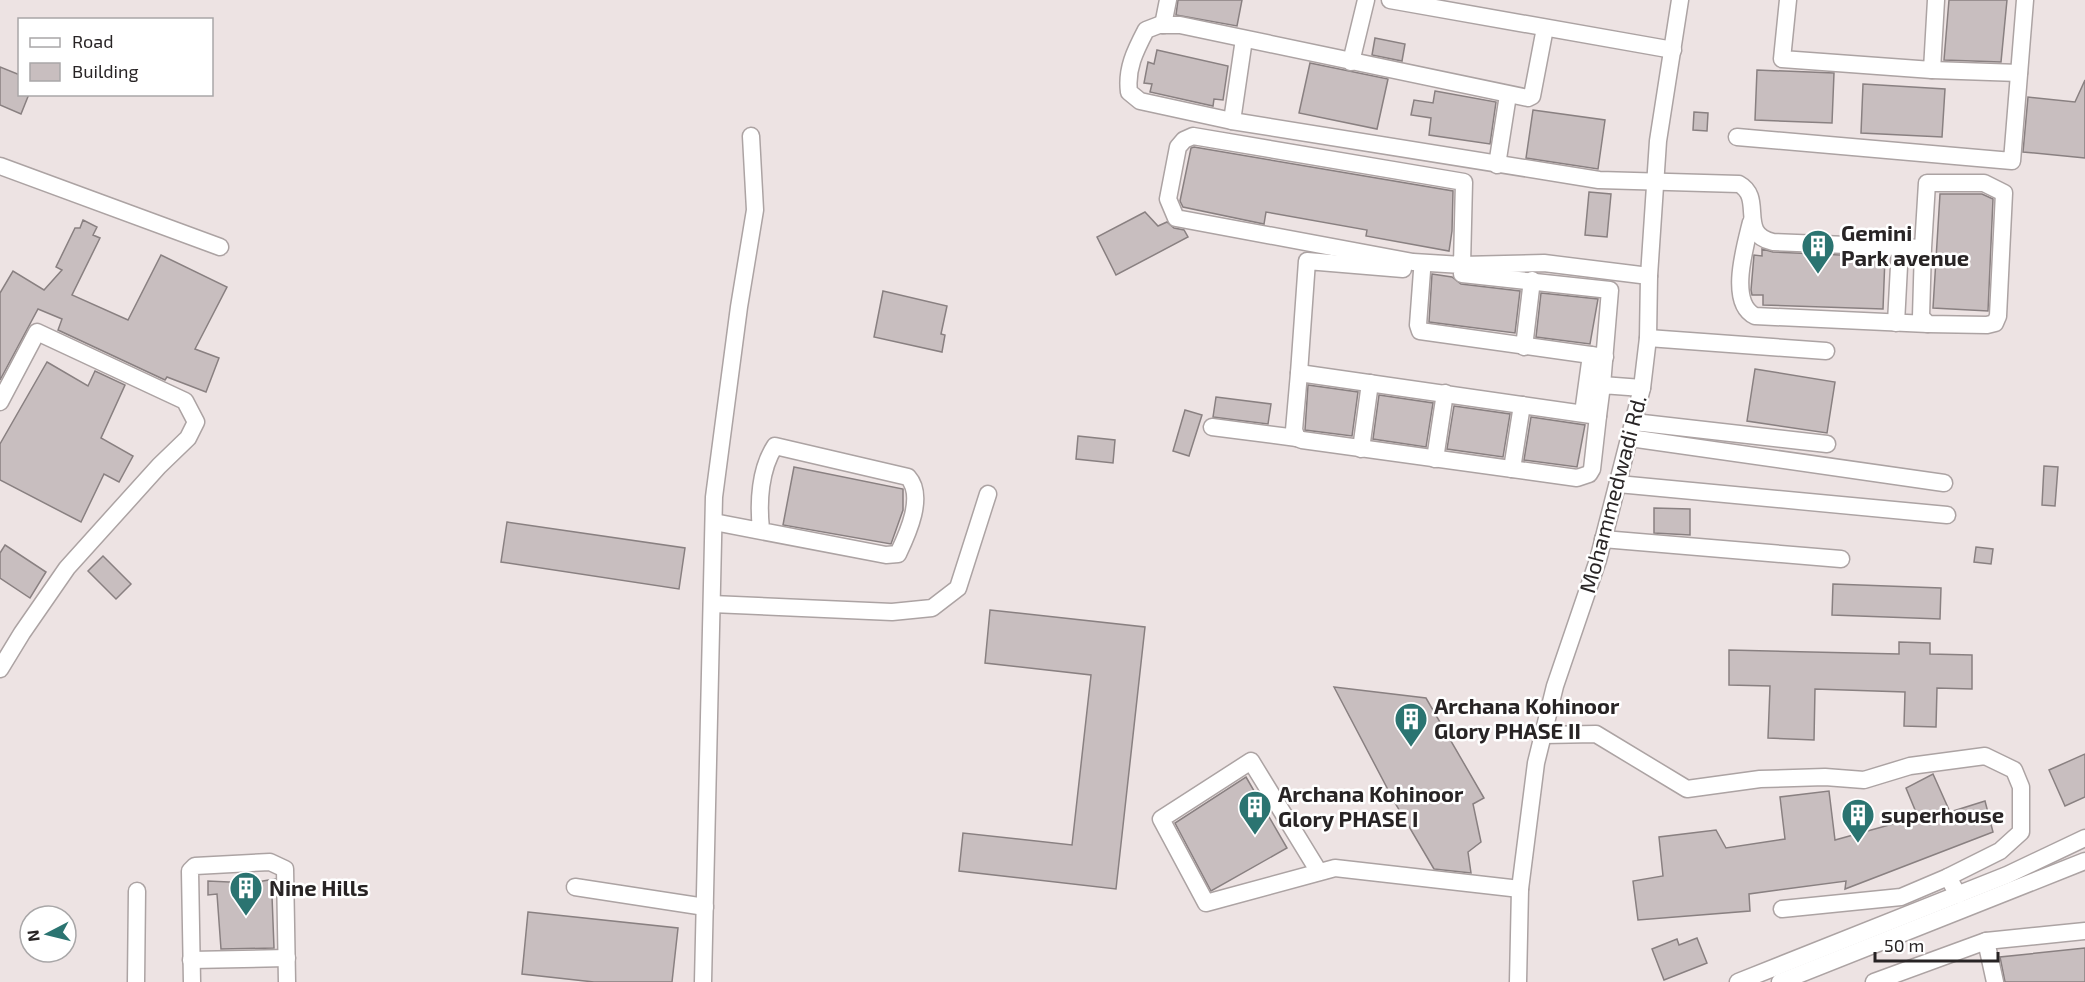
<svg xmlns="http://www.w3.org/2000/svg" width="2085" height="982" font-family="'Exo 2',sans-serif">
  <rect width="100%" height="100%" fill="#ede3e3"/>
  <!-- building -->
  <g fill="#c8bebf" stroke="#898081" stroke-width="1.5">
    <polygon points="1178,0 1242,0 1237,26 1176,15"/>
    <polygon points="1949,0 2007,0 2001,62 1944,60"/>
    <polygon points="1375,38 1405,44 1402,61 1372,55"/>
    <polygon points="1157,50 1228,66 1223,100 1214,99 1213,106 1150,92 1152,84 1144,83 1148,62 1154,64"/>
    <polygon points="1310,63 1388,79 1377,129 1299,113"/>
    <polygon points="0,67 20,75 20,94 29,94 21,114 0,105"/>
    <polygon points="1757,70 1834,73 1832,123 1755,120"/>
    <polygon points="2085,80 2085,158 2023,152 2028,97 2075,102"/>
    <polygon points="1863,84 1945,89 1942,137 1861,133"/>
    <polygon points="1435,91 1496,102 1490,144 1429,135 1431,118 1411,115 1414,100 1433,103"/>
    <polygon points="1533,110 1605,120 1598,169 1526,158"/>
    <polygon points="1694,112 1708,113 1707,131 1693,130"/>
    <polygon points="1194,147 1453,191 1452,231 1449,251 1366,236 1367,230 1266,212 1264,224 1183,207 1180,201 1191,148"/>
    <polygon points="1589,192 1611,194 1607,237 1585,235"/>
    <polygon points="1940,194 1982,194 1993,199 1988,311 1933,308"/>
    <polygon points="1145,212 1158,226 1167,222 1174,228 1184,230 1188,237 1116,275 1097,237"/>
    <polygon points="83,220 97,227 93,235 100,238 72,295 128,320 161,255 227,287 195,349 219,358 206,392 167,377 165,380 58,330 62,319 38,309 0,380 0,293 13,271 44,290 62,270 56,267 75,228 80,228"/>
    <polygon points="1762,249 1773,252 1885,257 1883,309 1763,305 1763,295 1752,295 1751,290 1754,255 1762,256"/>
    <polygon points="1432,274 1452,277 1461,284 1520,291 1515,333 1429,322"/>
    <polygon points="883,291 947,306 941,334 945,335 942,352 874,337"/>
    <polygon points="1541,293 1598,299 1590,344 1536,337"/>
    <polygon points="47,362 88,386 95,371 125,385 101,438 133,456 119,482 104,474 81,522 0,480 0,444"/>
    <polygon points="1755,369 1835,382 1827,433 1747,421"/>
    <polygon points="1308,385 1358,392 1352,436 1305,430"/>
    <polygon points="1379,395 1433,403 1426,447 1373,439"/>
    <polygon points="1216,397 1271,404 1268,424 1213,417"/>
    <polygon points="1454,406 1510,414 1503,457 1447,449"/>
    <polygon points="1185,410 1202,415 1189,456 1173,451"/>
    <polygon points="1531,417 1585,425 1577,467 1524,460"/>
    <polygon points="1078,436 1115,440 1113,463 1076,459"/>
    <polygon points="2044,466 2058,467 2055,506 2042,505"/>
    <polygon points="794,467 903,489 903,510 891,544 783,525"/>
    <polygon points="1654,508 1690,509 1690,535 1654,533"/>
    <polygon points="507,522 685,548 679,589 501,562"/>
    <polygon points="5,545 46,572 30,598 0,578 0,553"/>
    <polygon points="1976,547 1993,549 1991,564 1974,562"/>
    <polygon points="103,556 131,584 116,599 88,571"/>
    <polygon points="1833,584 1941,588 1940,619 1832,615"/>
    <polygon points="990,610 1145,627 1116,889 959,871 963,833 1072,845 1091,675 985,663"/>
    <polygon points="1899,642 1930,643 1930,654 1972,655 1972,689 1937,688 1936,727 1904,726 1905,692 1815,689 1814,740 1768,738 1770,686 1729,685 1729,650 1899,654"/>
    <polygon points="1334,687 1426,698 1484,798 1473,804 1481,842 1468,852 1471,873 1434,869 1395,803"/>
    <polygon points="2085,754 2085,797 2065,806 2049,770"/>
    <polygon points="1933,774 1950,812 1985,801 1993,832 1845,889 1846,881 1749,894 1750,911 1638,920 1633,881 1663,876 1659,837 1716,830 1726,848 1785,839 1780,797 1829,791 1835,840 1918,817 1906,788"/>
    <polygon points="1246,777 1287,848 1211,891 1175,823"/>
    <polygon points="275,879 275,896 272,896 274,948 221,949 217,894 208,895 208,881 251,883"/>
    <polygon points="528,912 678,928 672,982 594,982 522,974"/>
    <polygon points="1697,938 1707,963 1664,980 1652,949 1677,939 1679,945"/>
    <polygon points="2085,948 2085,982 2005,982 2000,957"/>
  </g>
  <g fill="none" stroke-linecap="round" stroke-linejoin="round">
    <!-- minor casing -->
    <g stroke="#aca3a3" stroke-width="19">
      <g id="minor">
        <polyline points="1390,0 1673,50"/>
        <polyline points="1788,0 1782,59 1932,70 1936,0"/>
        <polyline points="1163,25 1168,0"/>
        <path d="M1545,28L1532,96L1528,98L1180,25H1159L1146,30C1135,51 1126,69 1129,92L1140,101L1232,121L1599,180L1739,184C1765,198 1737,234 1773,242L1923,248L1927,183H1984L2004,193L1998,316L1995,323L1987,325L1928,324L1921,317L1923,248"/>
        <polyline points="1351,62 1366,0"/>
        <polyline points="1932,70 2019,73"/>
        <polyline points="1232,121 1244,39"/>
        <polyline points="1737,137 2012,161 2025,0"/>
        <polyline points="1497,165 1508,95"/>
        <polyline points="0,166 220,247"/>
        <path d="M1751,222C1745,247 1728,303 1755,316L1928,324"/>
        <polyline points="1462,265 1464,182 1193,136 1184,140 1178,147 1168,199 1176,218 1413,262 1462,265 1544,263 1649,276"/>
        <polyline points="1422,271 1418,325 1420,331 1605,357"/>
        <polyline points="1462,274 1610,290 1602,385"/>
        <polyline points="1896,323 1900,247"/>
        <polyline points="1648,338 1826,351"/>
        <polyline points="1524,347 1532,280"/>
        <polygon points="1299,373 1598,416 1592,469 1589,474 1577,478 1302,440 1297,438 1294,430"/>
        <polyline points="1299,373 1307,261 1403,269"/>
        <polyline points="0,402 37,332 185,401 196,422 188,438 159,466 67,568 22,633 0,669"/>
        <polyline points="1583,413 1591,355"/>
        <polyline points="1598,416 1602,385 1642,388"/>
        <polyline points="1634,422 1827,444"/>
        <polyline points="1212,427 1297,438"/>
        <polyline points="1630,438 1944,483"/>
        <polyline points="1361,449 1370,383"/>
        <polyline points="1435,459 1445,393"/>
        <polyline points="1512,469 1522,405"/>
        <polyline points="1618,484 1947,515"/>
        <path d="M714,522L886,555L898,554C908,533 925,496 908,477L775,446C760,469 758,502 761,529"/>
        <polyline points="1603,539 1841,559"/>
        <polyline points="712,604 892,612 932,608 958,588 988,494"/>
        <polyline points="1543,735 1596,734 1687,789 1760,779 1825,777 1864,780 1910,766 1985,756 2014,770 2021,787 2021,832 2000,851 1948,877 1958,895"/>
        <polyline points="1319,872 1251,761 1161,819 1206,903 1335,868 1520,889"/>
        <polyline points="575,887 705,907"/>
        <polyline points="1782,909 1901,897 1948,877"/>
        <polyline points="1986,941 1995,982"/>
        <polyline points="191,960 287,958"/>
        <polyline points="136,982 137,891"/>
        <polyline points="192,982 190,871 195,866 270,862 285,869 287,982"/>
        <polyline points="703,982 714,497 739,307 755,210 751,136"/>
        <polyline points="1518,982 1520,889 1536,763 1555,686 1598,560 1642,388 1648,338 1649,276 1658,141 1680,0"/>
        <polyline points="1738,982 2007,875 2085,838"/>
        <polyline points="1780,982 2085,861"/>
        <polyline points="1874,982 1986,941 2085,931"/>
      </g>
    </g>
    <!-- minor -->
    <use href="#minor" stroke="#fff" stroke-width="16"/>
  </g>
  <!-- icons -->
  <defs>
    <g id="building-pin" transform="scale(1.725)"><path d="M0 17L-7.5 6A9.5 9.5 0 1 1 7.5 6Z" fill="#2b7471" stroke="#fff"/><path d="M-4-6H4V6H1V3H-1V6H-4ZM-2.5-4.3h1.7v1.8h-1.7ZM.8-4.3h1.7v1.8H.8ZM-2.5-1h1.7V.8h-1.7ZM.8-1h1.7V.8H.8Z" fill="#fff"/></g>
  </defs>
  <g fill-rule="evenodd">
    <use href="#building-pin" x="1818" y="246"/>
    <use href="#building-pin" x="1411" y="719"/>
    <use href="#building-pin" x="1255" y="807"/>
    <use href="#building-pin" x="1858" y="815"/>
    <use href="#building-pin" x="246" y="888"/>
  </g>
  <g text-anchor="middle" stroke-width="5" stroke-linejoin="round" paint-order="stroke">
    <!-- poi labels -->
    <g font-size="22" font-weight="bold" fill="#282425" stroke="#fff" text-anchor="start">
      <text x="1841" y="241">Gemini<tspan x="1841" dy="25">Park avenue</tspan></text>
      <text x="1434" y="714">Archana Kohinoor<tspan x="1434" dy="25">Glory PHASE II</tspan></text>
      <text x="1278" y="802">Archana Kohinoor<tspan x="1278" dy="25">Glory PHASE I</tspan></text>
      <text x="1881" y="823">superhouse</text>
      <text x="269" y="896">Nine Hills</text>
    </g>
    <!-- street labels -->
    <g font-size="22" fill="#282425" stroke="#fff">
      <text transform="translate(1613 494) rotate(-75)" y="8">Mohammedwadi Rd.</text>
    </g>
  </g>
  <!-- legend -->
  <rect x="18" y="18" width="195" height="78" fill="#ffffff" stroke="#a9a7a8" stroke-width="1.5"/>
  <rect x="30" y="38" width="30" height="9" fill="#ffffff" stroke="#a9a7a8" stroke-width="1.5"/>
  <text x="72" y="48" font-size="18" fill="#282425">Road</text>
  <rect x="30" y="63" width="30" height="18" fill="#c8bebf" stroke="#a9a7a8" stroke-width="1.5"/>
  <text x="72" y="78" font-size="18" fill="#282425">Building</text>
  <!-- north arrow -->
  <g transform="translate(48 934) rotate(263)"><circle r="28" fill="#ffffff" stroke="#a9a7a8" stroke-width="1.5"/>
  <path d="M0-4.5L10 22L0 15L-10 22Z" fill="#2b7471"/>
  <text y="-9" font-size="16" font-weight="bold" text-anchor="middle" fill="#282425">N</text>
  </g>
  <!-- scale -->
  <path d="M1875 952v9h123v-9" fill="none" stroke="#282425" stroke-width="3"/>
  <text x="1884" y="952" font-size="18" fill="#282425" stroke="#ffffff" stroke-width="4.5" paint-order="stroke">50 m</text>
</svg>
